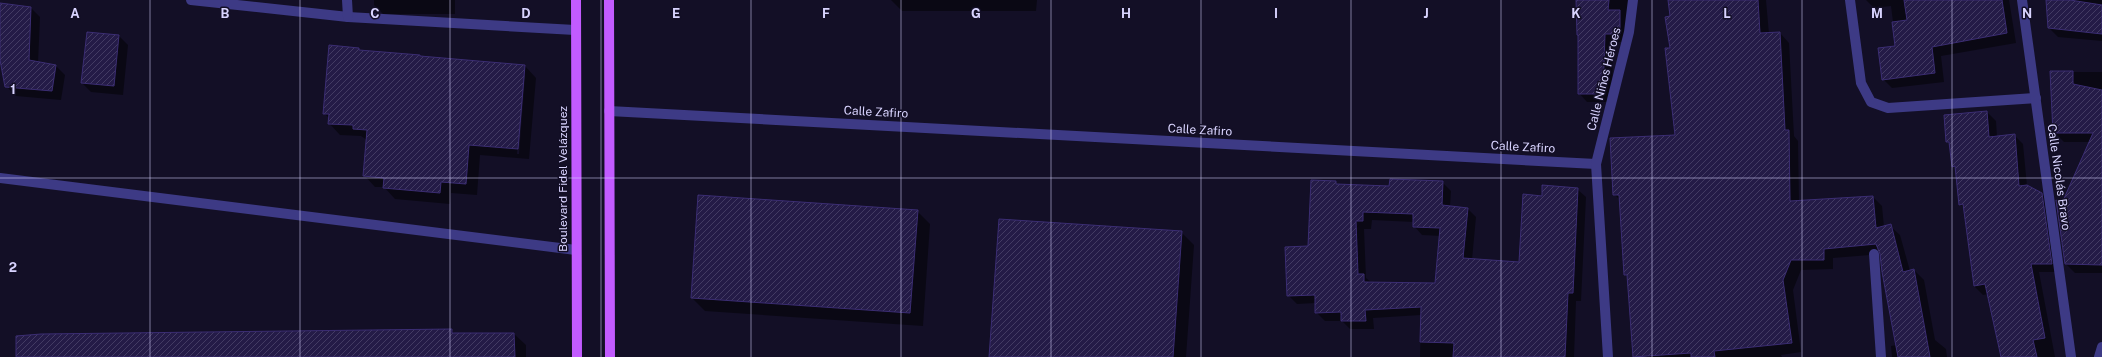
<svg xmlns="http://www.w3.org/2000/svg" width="2102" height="357" font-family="'Public Sans',sans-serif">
  <defs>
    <pattern id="building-hatch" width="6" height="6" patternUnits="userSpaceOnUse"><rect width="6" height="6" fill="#241b47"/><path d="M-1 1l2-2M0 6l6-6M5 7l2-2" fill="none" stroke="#433b63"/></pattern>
  </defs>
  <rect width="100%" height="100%" fill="#130f26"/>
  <!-- shadow -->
  <g fill="#0007" fill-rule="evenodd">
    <polygon points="374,0 455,0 455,14 383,14 374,5"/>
    <polygon points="891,0 1037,0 1036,11 902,11"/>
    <polygon points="1576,0 1628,0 1628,42 1613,42 1612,102 1587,102 1579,93 1579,36"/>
    <polygon points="1669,0 1766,0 1769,34 1780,33 1789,43 1794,136 1798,141 1799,202 1873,197 1882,206 1884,227 1890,226 1900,235 1910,271 1914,270 1924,280 1935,340 1946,349 1947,357 1892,357 1891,346 1897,345 1882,254 1833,258 1833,269 1801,270 1793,290 1801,352 1781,355 1782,357 1634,357 1628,278 1625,275 1621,201 1614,194 1676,136"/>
    <polygon points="1866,0 2009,0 2016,43 1941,56 1944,82 1892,88 1883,79 1896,46 1891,6 1874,8"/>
    <polygon points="2047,0 2102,0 2102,41 2058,37 2049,28"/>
    <polygon points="0,4 31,8 40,17 38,63 56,66 65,75 61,100 16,96 6,86 0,55"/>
    <polygon points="88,33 119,36 128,45 123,95 91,92 82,83"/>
    <path d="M358,49L361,51L525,66L536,78L529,159L480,155L477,195L451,193L450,204L395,199L384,187H375L364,175L367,140L361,136L340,135L329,123V118L324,113ZM523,75H525L519,154H517Z"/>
    <polygon points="2051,72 2102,72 2102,273 2075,273 2066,264 2063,205 2090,142 2064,142 2054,132"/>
    <polygon points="1987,112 1996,121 1997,137 2014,135 2023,144 2027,186 2041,193 2050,202 2060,272 2039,272 2055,357 2002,357 1988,294 1983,295 1974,286 1965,209 1960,204 1956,170 1953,166 1951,145 1947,142"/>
    <path d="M1335,182L1338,185L1390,187L1442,182L1451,191L1450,207L1468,209L1476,217L1472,260L1520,263L1543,197L1577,189L1586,197L1581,301H1576L1574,357H1420L1421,315L1373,318L1374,329H1350L1342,321H1325L1316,312V303L1297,304L1288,295ZM1372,220L1414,222V226L1422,235L1441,236L1436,285L1372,283L1366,278L1364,229H1371Z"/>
    <polygon points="917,211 930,224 923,326 705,311 692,298"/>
    <polygon points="1181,232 1194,245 1186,357 990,357"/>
    <polygon points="451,330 456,334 514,334 526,345 526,357 42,357"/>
  </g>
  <!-- building -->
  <g fill="url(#building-hatch)" stroke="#3b2d73" fill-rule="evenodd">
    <polygon points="1576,0 1609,0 1608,10 1620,10 1620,34 1605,34 1603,94 1578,94 1578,35 1577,35"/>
    <polygon points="1668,0 1758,0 1760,33 1780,32 1785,130 1789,130 1790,201 1873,196 1876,228 1891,224 1903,272 1914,269 1930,357 1898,357 1882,272 1880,254 1876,244 1824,249 1824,260 1791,260 1783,280 1792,343 1714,351 1715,357 1691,357 1691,353 1633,357 1627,275 1624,275 1619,195 1613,195 1610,138 1675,135 1665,48 1670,48 1665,17 1670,16"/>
    <polygon points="1904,0 2002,0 2007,33 1932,47 1935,73 1882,80 1878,48 1895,46 1892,22 1907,20"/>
    <polygon points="2046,0 2070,0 2102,5 2102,34 2048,28"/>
    <polygon points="0,3 31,7 29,60 56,65 52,91 5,87 0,60"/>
    <polygon points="87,32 119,35 114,86 81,83"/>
    <polygon points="329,45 359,48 359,50 420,55 420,56 525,65 518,149 469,145 466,184 441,182 440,193 383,188 384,178 363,176 367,130 353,129 353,125 328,124 329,114 323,114"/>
    <polygon points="2050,71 2073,71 2073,84 2102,90 2102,265 2065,264 2056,200 2062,203 2093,133 2053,133"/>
    <polygon points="1987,111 1989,137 2015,134 2019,186 2027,185 2042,193 2052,264 2031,264 2045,338 2033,340 2037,357 2001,357 1985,284 1974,286 1963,204 1959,205 1955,166 1952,167 1949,142 1946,142 1944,115"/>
    <path d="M1390,179L1443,181L1442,205L1468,208L1463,258L1519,262L1523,194L1542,196V185L1578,188L1573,293H1568L1565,357H1453L1454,343L1420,342L1421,307L1365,310L1366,321H1341V312L1315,313V295L1287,296L1285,247L1308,246L1311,180L1336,181V184L1389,186ZM1363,212L1413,214V227L1440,228L1435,283L1364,282V274H1358L1356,221H1363Z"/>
    <polygon points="698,195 918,210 910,313 691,298"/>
    <polygon points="999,219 1182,231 1173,357 989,357"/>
    <polygon points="452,329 452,333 514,333 515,357 16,357 16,336 41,334"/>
  </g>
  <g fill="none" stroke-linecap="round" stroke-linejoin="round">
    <!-- minor -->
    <g stroke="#3d3a85" stroke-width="10">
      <polyline points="191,0 348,17 575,30"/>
      <polyline points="347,0 348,17"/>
      <polyline points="1850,0 1861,83 1871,102 1888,108 2036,98"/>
      <polyline points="2022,0 2071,357"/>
      <polyline points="609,111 1596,164"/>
      <polyline points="0,178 576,250"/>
      <polyline points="1874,254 1881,357"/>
      <polyline points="1608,357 1596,164 1629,32 1633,0"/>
      <polyline points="2099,357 2102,347"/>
    </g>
    <!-- major -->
    <g stroke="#c25bff" stroke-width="10">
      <polyline points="576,0 577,357"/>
      <polyline points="609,0 610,357"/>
    </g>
  </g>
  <!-- grid -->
  <path fill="none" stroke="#d9d4ff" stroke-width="1" stroke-opacity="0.55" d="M150,0V357M300,0V357M450,0V357M601,0V357M751,0V357M901,0V357M1051,0V357M1201,0V357M1351,0V357M1501,0V357M1652,0V357M1802,0V357M1952,0V357M0,178H2102"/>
  <g text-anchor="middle" stroke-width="3" stroke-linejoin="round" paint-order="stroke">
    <!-- street labels -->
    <g font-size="12" fill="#d9d4ff" stroke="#130f26">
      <text transform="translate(1604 79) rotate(-76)" y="4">Calle Niños Héroes</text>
      <text transform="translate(876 112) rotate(3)" y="4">Calle Zafiro</text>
      <text transform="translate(1200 130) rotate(3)" y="4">Calle Zafiro</text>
      <text transform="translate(1523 147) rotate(3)" y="4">Calle Zafiro</text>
      <text transform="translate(2059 177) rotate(82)" y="4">Calle Nicolás Bravo</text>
      <text transform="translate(563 179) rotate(-90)" y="4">Boulevard Fidel Velázquez</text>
    </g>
  </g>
  <g font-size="13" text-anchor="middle" font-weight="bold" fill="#d9d4ff" stroke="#130f26" stroke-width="3" stroke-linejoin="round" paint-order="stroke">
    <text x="75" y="18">A</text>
    <text x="225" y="18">B</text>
    <text x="375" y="18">C</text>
    <text x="526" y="18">D</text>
    <text x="676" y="18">E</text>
    <text x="826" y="18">F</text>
    <text x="976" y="18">G</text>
    <text x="1126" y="18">H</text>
    <text x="1276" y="18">I</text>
    <text x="1426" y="18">J</text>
    <text x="1576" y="18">K</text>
    <text x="1727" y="18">L</text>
    <text x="1877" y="18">M</text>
    <text x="2027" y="18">N</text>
    <text x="13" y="94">1</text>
    <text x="13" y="272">2</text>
  </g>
</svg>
